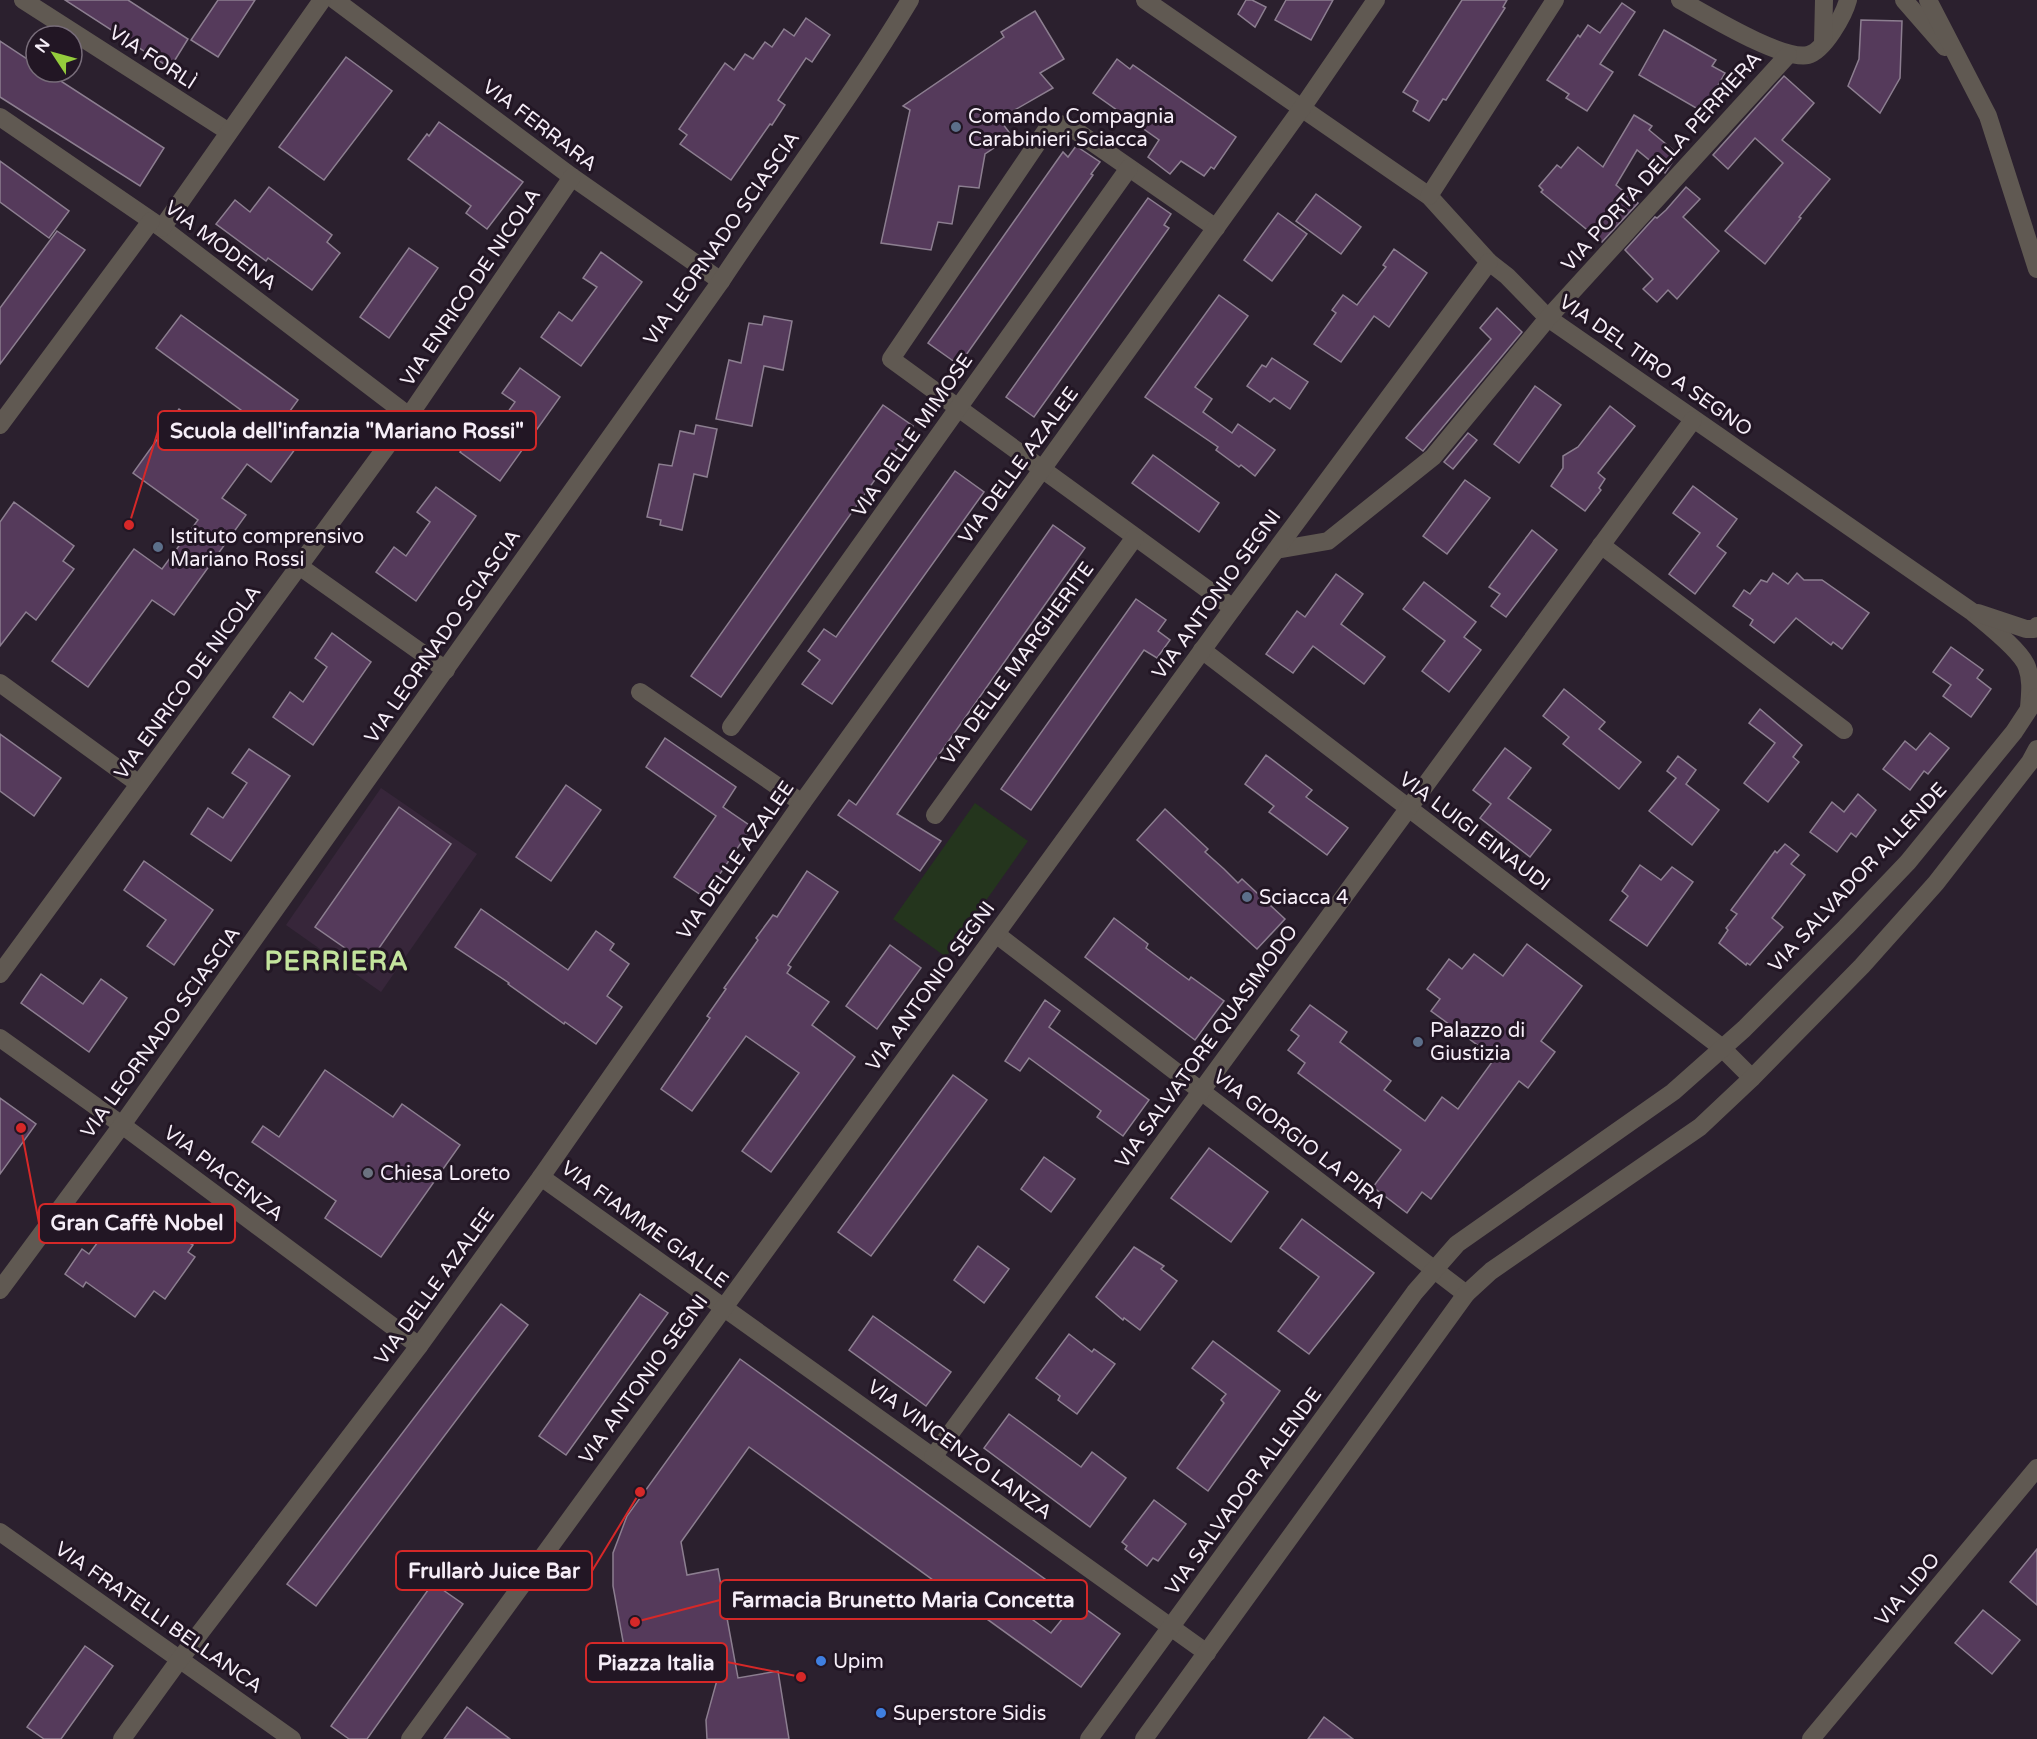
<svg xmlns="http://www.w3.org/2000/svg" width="2037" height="1739" font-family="'Varela Round',sans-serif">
  <rect width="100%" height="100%" fill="#2b202e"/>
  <!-- built -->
  <polygon fill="#37263a" points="381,788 477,854 381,992 286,925"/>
  <!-- green -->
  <polygon fill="#24351d" points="975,803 1028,841 946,957 893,919"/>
  <!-- building -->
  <g fill="#553a5b" stroke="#8c7e90" stroke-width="1.5">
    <polygon points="65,0 128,0 188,39 170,68"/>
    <polygon points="218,0 255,0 218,57 191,40"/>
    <polygon points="1246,0 1252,0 1266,7 1255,27 1238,14"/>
    <polygon points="1286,0 1333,0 1311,40 1275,20"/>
    <polygon points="1462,0 1507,0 1503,7 1505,8 1446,100 1443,99 1429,121 1413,111 1418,101 1403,92"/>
    <polygon points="1622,3 1635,12 1600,64 1613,72 1587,111 1566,98 1569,94 1547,80 1578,35 1580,37 1588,25 1600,33"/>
    <polygon points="1035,11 1064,59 1040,73 1053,88 999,119 1012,136 985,154 979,188 959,186 952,224 938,222 931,250 881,243 910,110 903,106 1004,37 1001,32"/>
    <polygon points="806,18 830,35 812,62 806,58 778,100 785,105 772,125 770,124 731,180 680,144 687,135 679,129 725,63 734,70 745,54 753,59 765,42 772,47 784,29 794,36"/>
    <polygon points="1861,20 1902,21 1900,78 1880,113 1848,86 1859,59"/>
    <polygon points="1664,30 1716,60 1712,66 1725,73 1703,112 1639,75"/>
    <polygon points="0,41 36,65 36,72 47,72 164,148 140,186 0,97"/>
    <polygon points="346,57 392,91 324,180 279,147"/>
    <polygon points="1117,59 1130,69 1133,65 1236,137 1214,169 1211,167 1204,176 1181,161 1170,174 1148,157 1159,140 1093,93"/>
    <polygon points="1784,76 1814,103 1782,140 1830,179 1799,217 1801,218 1765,264 1725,231 1783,163 1755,138 1728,169 1713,155"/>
    <polygon points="1634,115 1652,126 1649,130 1678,154 1665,173 1637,150 1616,185 1638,203 1602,242 1541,192 1543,190 1539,186 1557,165 1561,168 1578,147 1603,167"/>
    <polygon points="439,122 523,182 487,229 466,213 471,206 408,159 427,134 429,136"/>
    <polygon points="1076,146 1100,162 1091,174 1093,175 959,365 928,343 1063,152 1068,157"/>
    <polygon points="0,161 69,211 49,238 0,202"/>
    <polygon points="269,187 332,235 327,242 340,253 312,290 268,258 266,261 216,224 235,200 250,212"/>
    <polygon points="1686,187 1700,199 1683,217 1719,251 1677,299 1668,290 1657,302 1643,289 1653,279 1625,250 1655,217 1657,218 1666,210"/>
    <polygon points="1316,194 1361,227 1341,254 1296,221"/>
    <polygon points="1148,198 1171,214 1164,225 1169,228 1034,417 1006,397"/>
    <polygon points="1278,213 1307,234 1272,281 1244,260"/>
    <polygon points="57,231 85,250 0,364 0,308"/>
    <polygon points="409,248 438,268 389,338 360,317"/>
    <polygon points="1394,249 1427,273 1389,327 1374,316 1341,362 1314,344 1336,313 1332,310 1343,295 1357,305 1386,267 1383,265"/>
    <polygon points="601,252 642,282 581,366 541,337 559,312 572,321 597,287 583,278"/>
    <polygon points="1219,295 1248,316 1195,387 1212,399 1203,412 1232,433 1238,424 1275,450 1255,476 1241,465 1239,467 1216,450 1218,447 1145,397"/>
    <polygon points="1497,308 1522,332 1423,451 1406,438 1491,339 1480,328"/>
    <polygon points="181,315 298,400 279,426 301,441 271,482 247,464 222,498 246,515 174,615 152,600 88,687 52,661 134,549 162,569 198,520 133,473 179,409 228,445 249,416 156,348"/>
    <polygon points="764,316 792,321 783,370 764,366 752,426 716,419 729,360 741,363 749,323 762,325"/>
    <polygon points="1272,358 1308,382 1290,409 1274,398 1270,402 1247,386 1262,365 1266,367"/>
    <polygon points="520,368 560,397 500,481 460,452 477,428 490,437 515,402 502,393"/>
    <polygon points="1535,386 1561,405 1519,463 1494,444"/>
    <polygon points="883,405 913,426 721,697 691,676"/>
    <polygon points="1610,406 1635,426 1598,473 1605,479 1599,488 1601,490 1585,511 1551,486 1563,468 1563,456 1578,447"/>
    <polygon points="696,425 717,429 707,477 694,474 682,530 660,525 661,520 647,517 659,464 672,466 680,431 694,434"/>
    <polygon points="1468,433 1477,440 1453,469 1444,462"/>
    <polygon points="1153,455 1219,503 1199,532 1132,483"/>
    <polygon points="955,471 984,492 832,704 802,684 820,660 808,651 824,629 836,637"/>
    <polygon points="1465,480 1490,498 1447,554 1423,536"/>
    <polygon points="1693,486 1737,519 1717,546 1726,553 1695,594 1669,574 1700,533 1673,513"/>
    <polygon points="436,487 476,516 416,601 376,572 394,547 406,556 430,522 417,512"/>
    <polygon points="14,502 74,546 63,561 74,569 36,620 26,612 0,646 0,522"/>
    <polygon points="1053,525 1085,548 897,814 941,841 920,871 838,815 849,800 856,805"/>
    <polygon points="1532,530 1557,550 1506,617 1491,606 1500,594 1489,587"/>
    <polygon points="1773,573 1788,584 1797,573 1804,580 1822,580 1869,613 1842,649 1833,642 1831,645 1796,618 1774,643 1750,625 1753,620 1733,606 1744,590 1750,594 1761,580 1767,582"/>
    <polygon points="1336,574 1363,594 1341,624 1385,657 1364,684 1313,646 1293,673 1266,654 1297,611 1305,617"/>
    <polygon points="1424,582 1476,622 1464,637 1481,650 1449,692 1422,671 1445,641 1403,609"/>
    <polygon points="1136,599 1166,620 1158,631 1170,640 1157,658 1144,650 1031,810 1001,789"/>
    <polygon points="332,633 371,662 313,745 273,717 290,692 303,702 327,667 315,658"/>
    <polygon points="1951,647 1983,670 1977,678 1991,689 1971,717 1943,696 1951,685 1933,672"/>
    <polygon points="1564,689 1605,722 1599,729 1641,762 1619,789 1563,744 1569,737 1543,716"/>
    <polygon points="1760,709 1802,745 1793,757 1799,762 1768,802 1744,783 1775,743 1749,723"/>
    <polygon points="1930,733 1949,748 1928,774 1924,771 1910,790 1883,769 1905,741 1916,750"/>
    <polygon points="0,734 61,778 34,816 0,791"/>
    <polygon points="665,738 736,787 723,807 752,827 704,897 674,877 716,816 646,767"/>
    <polygon points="1505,748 1531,768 1508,798 1551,830 1530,857 1480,818 1491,804 1473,790"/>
    <polygon points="249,749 290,776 231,861 191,834 208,808 223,818 247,783 232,773"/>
    <polygon points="1266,755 1312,790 1306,797 1348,828 1327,855 1269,812 1274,806 1245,784"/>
    <polygon points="1678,756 1696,770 1686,784 1719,810 1692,845 1649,811 1676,778 1667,771"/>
    <polygon points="566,785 601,810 551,881 516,857"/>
    <polygon points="1858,794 1876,810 1856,837 1851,833 1837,852 1810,832 1832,802 1844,812"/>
    <polygon points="399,807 451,844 368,964 315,927"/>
    <polygon points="1165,809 1208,849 1205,852 1224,869 1238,883 1242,879 1285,919 1257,949 1137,840"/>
    <polygon points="1785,844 1799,855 1791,864 1805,875 1772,918 1783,927 1750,965 1747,963 1746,965 1719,943 1728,930 1726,928 1737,914 1731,910 1775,851 1777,853"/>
    <polygon points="144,861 213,910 174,965 147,946 166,920 124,890"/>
    <polygon points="1640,865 1661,880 1672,867 1693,882 1647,946 1610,920 1628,896 1622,891"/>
    <polygon points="807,871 838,892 788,965 791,967 787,973 829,1002 812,1025 855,1057 771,1172 742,1151 799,1073 746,1036 692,1111 661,1089 710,1018 707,1016 726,989 724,988 758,940 756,938 773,915 777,917"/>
    <polygon points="481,909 568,970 596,931 614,944 610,950 629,964 607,996 622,1007 596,1044 565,1022 564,1024 508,984 509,983 455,947"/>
    <polygon points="1114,918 1148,944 1146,948 1166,963 1189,980 1191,977 1224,1001 1195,1040 1085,957"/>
    <polygon points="1527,944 1582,986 1541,1041 1555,1052 1528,1088 1519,1081 1431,1199 1422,1192 1407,1213 1373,1187 1401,1150 1298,1073 1305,1063 1288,1050 1299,1036 1291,1030 1310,1005 1347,1032 1340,1042 1391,1081 1384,1090 1425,1121 1442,1097 1458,1109 1495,1058 1431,1011 1440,999 1427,989 1449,959 1462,969 1474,954 1503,976"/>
    <polygon points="890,945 921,968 877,1029 846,1006"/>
    <polygon points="41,974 83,1004 101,979 127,998 89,1052 21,1003"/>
    <polygon points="1045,1000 1060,1011 1049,1027 1149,1100 1123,1136 1097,1117 1101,1111 1029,1058 1020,1071 1005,1061"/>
    <polygon points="325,1070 393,1117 402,1104 460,1145 381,1257 325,1218 336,1201 252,1142 263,1126 279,1137"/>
    <polygon points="953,1075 987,1100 871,1256 838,1232"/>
    <polygon points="0,1098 36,1124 0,1174"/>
    <polygon points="1209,1148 1268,1192 1231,1242 1171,1198"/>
    <polygon points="1044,1157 1075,1179 1051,1212 1021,1189"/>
    <polygon points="140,1204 184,1236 182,1238 193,1245 188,1252 195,1257 165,1299 154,1291 135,1317 86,1282 83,1287 65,1274 82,1249 89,1254 121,1211 130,1217"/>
    <polygon points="1302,1219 1374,1273 1309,1354 1278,1331 1319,1277 1280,1248"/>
    <polygon points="978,1246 1009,1269 984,1303 954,1280"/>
    <polygon points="1134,1247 1164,1266 1161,1269 1177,1281 1140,1330 1124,1318 1123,1320 1096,1297"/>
    <polygon points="640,1294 668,1313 566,1455 539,1436"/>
    <polygon points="501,1304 528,1325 316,1606 287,1584"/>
    <polygon points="873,1316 951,1372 926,1406 849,1350"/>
    <polygon points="1069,1334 1092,1352 1094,1349 1115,1364 1077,1414 1058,1400 1060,1396 1036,1378"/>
    <polygon points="1213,1341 1280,1391 1208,1491 1177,1468 1224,1403 1221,1400 1226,1394 1192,1368"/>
    <polygon points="740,1359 1049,1582 1025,1614 1051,1633 1076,1602 1120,1634 1081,1687 749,1447 681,1542 687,1575 718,1569 738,1678 778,1671 789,1739 707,1739 706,1720 725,1651 628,1669 613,1586 613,1553 627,1516"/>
    <polygon points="1009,1414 1081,1467 1092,1452 1126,1478 1090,1527 984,1448"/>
    <polygon points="1154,1500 1186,1524 1158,1561 1153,1558 1147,1566 1125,1549 1127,1546 1122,1542"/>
    <polygon points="2037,1549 2037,1605 2010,1582"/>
    <polygon points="433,1583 463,1604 367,1739 349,1739 331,1726"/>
    <polygon points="1983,1610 2020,1640 1992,1674 1955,1643"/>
    <polygon points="85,1646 113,1666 61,1739 44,1739 27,1727"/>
    <polygon points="467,1707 510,1739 444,1739"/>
    <polygon points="1324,1717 1353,1739 1308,1739"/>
  </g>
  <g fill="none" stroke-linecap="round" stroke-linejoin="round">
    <!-- minor -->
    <g stroke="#605952" stroke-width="18">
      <polyline points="23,0 229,132"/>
      <polyline points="335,0 572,177 721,281"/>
      <path d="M1145,0L1429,196L1489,262L1507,276L1548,318L1971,611C1985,623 2021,650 2027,667C2032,681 2030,694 2029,708"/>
      <path d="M1680,0C1706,14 1782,61 1808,55C1824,51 1844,15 1848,0"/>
      <polyline points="1904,0 1945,47"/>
      <polyline points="1928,0 1988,116 2037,269"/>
      <polyline points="1823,43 1824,0"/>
      <polyline points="0,117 162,228 409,416"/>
      <polyline points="1429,196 1555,0"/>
      <polyline points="162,228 322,0"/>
      <polyline points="1216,228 1069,126 1060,124 1047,129 891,359 1233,608"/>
      <polyline points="0,425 151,221"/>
      <polyline points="1601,545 1844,730"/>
      <polyline points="1276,550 1328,541 1433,457 1548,318 1788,55"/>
      <polyline points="299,566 446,670"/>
      <polyline points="1978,613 2026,629 2034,629 2037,626"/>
      <polyline points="1202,650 1721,1047 1752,1078"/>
      <polyline points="0,683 139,784"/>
      <polyline points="640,692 802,803"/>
      <polyline points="731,727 1129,168"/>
      <polyline points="935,815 1135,537"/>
      <polyline points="996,934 1466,1294"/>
      <polyline points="0,974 409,416 572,177"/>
      <polyline points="0,1038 122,1125 419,1346"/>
      <polyline points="541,1177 1207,1653"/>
      <path d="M0,1290L122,1125L721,281C783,187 852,97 910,0"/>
      <polyline points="933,1457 1693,420"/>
      <polyline points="0,1532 292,1739"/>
      <polyline points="122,1739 180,1659 419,1346 541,1177 802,803 1302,108 1376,0"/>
      <polyline points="410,1739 1233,608 1489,262"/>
      <polyline points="1089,1739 1415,1292 1457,1244 1673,1092 1744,1029 1846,927 1908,862 2014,732 2037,697"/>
      <polyline points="1144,1739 1466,1294 1491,1271 1700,1127 1752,1078 1862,966 1936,883 2030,762 2037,749"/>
      <polyline points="1811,1739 2037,1468"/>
    </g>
  </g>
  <!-- markers -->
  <g fill="#5c6f8a" stroke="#221624" stroke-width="2">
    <circle cx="956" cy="127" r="6"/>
    <circle cx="158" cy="547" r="6"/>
    <circle cx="1247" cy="897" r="6"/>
    <circle cx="1418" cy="1042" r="6"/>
  </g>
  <circle fill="#6b7280" stroke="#221624" stroke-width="2" cx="368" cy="1173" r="6"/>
  <g fill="#3f7fe0" stroke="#221624" stroke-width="2">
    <circle cx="821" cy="1661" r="6"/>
    <circle cx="881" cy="1713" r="6"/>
  </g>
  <g text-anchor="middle" stroke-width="6" stroke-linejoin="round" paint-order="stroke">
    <!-- street labels -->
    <g font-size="20" fill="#f6eef8" stroke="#221624">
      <text transform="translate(153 57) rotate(33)" y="7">VIA FORLÌ</text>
      <text transform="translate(540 125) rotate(37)" y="7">VIA FERRARA</text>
      <text transform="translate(1661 161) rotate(-48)" y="7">VIA PORTA DELLA PERRIERA</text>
      <text transform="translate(721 238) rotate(-55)" y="7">VIA LEORNADO SCIASCIA</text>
      <text transform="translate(221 245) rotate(37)" y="7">VIA MODENA</text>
      <text transform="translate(470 287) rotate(-56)" y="7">VIA ENRICO DE NICOLA</text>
      <text transform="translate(1656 365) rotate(35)" y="7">VIA DEL TIRO A SEGNO</text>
      <text transform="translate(912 435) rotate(-55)" y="7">VIA DELLE MIMOSE</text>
      <text transform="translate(1018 465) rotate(-54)" y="7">VIA DELLE AZALEE</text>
      <text transform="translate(1216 594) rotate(-54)" y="7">VIA ANTONIO SEGNI</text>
      <text transform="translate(442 636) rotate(-55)" y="7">VIA LEORNADO SCIASCIA</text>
      <text transform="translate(1017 663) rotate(-54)" y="7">VIA DELLE MARGHERITE</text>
      <text transform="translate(187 682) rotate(-54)" y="7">VIA ENRICO DE NICOLA</text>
      <text transform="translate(1475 831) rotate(37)" y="7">VIA LUIGI EINAUDI</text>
      <text transform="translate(735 860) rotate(-55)" y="7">VIA DELLE AZALEE</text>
      <text transform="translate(1857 877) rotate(-47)" y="7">VIA SALVADOR ALLENDE</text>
      <text transform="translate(930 986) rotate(-54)" y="7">VIA ANTONIO SEGNI</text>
      <text transform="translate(160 1032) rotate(-54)" y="7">VIA LEORNADO SCIASCIA</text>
      <text transform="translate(1206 1046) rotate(-54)" y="7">VIA SALVATORE QUASIMODO</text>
      <text transform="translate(1300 1139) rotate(38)" y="7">VIA GIORGIO LA PIRA</text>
      <text transform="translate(224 1173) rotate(37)" y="7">VIA PIACENZA</text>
      <text transform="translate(645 1224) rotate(36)" y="7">VIA FIAMME GIALLE</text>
      <text transform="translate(434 1286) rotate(-54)" y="7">VIA DELLE AZALEE</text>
      <text transform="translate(643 1379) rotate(-54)" y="7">VIA ANTONIO SEGNI</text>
      <text transform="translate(960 1449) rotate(36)" y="7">VIA VINCENZO LANZA</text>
      <text transform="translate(1243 1491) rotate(-54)" y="7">VIA SALVADOR ALLENDE</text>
      <text transform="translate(1907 1589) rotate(-50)" y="7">VIA LIDO</text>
      <text transform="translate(159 1617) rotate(35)" y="7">VIA FRATELLI BELLANCA</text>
    </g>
    <!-- poi labels -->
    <g font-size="20" fill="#f6eef8" stroke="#221624" text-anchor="start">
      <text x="968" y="123">Comando Compagnia<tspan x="968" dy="23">Carabinieri Sciacca</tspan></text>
      <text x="170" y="543">Istituto comprensivo<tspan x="170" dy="23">Mariano Rossi</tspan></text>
      <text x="1259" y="904">Sciacca 4</text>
      <text x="1430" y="1037">Palazzo di<tspan x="1430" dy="23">Giustizia</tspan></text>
      <text x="380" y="1180">Chiesa Loreto</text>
      <text x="833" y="1668">Upim</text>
      <text x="893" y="1720">Superstore Sidis</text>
    </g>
    <!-- district labels -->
    <g font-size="26" font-weight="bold" letter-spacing="1.5" fill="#c3e49d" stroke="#221624">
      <text x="337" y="970">PERRIERA</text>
    </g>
  </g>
  <!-- callouts -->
  <path fill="none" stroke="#d62828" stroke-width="2" d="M129 525L158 431M21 1128L39 1223M640 1492L592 1571M635 1622L720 1600M801 1677L727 1662"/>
  <g fill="#d62828" stroke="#221624" stroke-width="2">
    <circle cx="129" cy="525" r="6"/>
    <circle cx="21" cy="1128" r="6"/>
    <circle cx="640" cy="1492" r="6"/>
    <circle cx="635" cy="1622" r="6"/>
    <circle cx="801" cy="1677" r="6"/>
  </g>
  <g fill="#221624" stroke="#d62828" stroke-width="2">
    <rect x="158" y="411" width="378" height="39" rx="6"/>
    <rect x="39" y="1204" width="196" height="39" rx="6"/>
    <rect x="396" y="1551" width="196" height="39" rx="6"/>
    <rect x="720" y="1580" width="367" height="39" rx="6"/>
    <rect x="586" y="1643" width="141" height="39" rx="6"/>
  </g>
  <g font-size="21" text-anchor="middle" font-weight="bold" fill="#f6eef8">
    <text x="347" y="438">Scuola dell'infanzia "Mariano Rossi"</text>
    <text x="137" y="1230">Gran Caffè Nobel</text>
    <text x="494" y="1578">Frullarò Juice Bar</text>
    <text x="903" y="1607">Farmacia Brunetto Maria Concetta</text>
    <text x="656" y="1670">Piazza Italia</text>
  </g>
  <!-- north arrow -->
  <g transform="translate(54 54) rotate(306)"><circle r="28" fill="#221624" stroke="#776c79" stroke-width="1.5"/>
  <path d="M0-4.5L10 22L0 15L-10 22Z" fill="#94cc3c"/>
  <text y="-9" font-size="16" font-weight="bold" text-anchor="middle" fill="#f6eef8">N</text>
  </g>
</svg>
